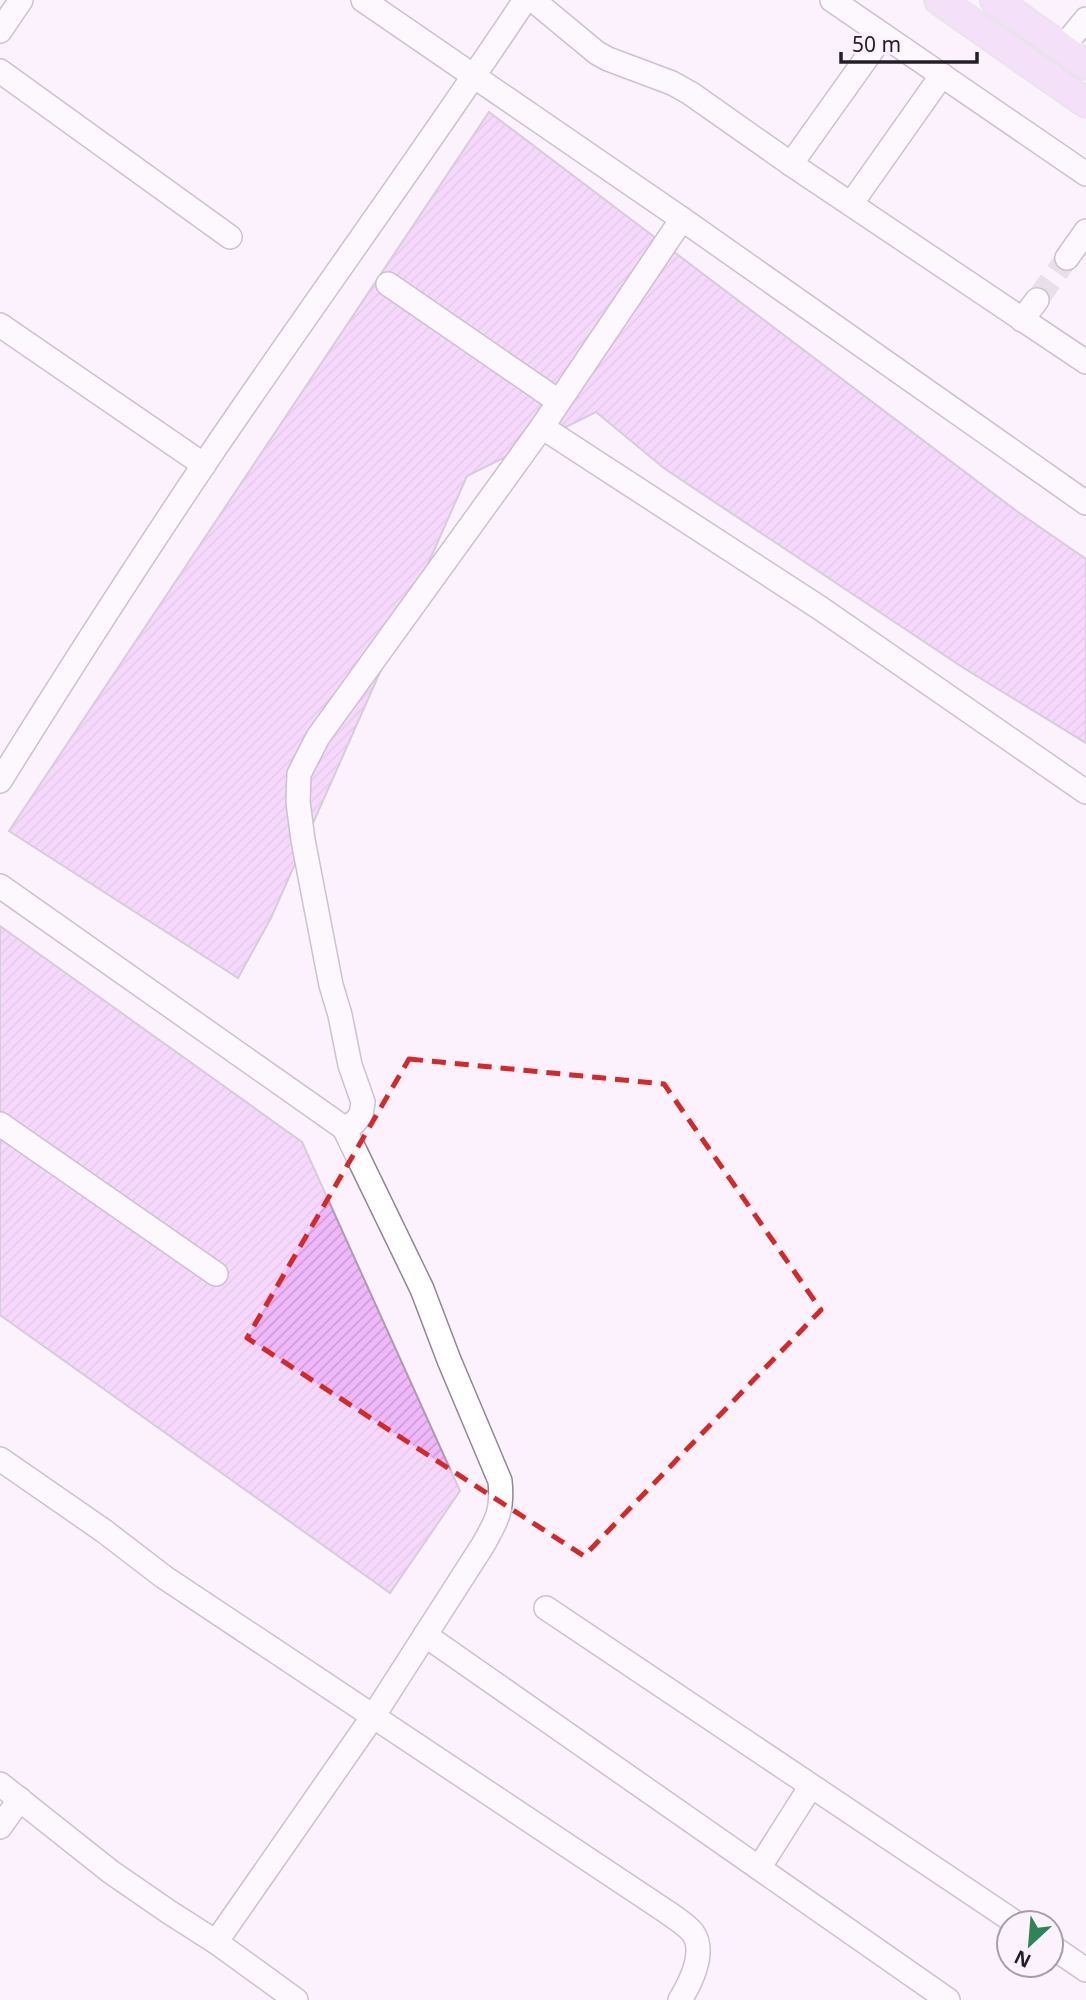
<svg xmlns="http://www.w3.org/2000/svg" width="1086" height="2000" font-family="'Noto Sans',sans-serif">
  <defs>
    <pattern id="building-hatch" width="6" height="6" patternUnits="userSpaceOnUse" patternTransform="scale(1.75)"><rect width="6" height="6" fill="#efb8fb"/><path d="M-1 1l2-2M0 6l6-6M5 7l2-2" fill="none" stroke="#cd9ed7"/></pattern>
  </defs>
  <rect width="100%" height="100%" fill="#fbf2fd"/>
  <!-- building -->
  <g fill="url(#building-hatch)" stroke="#ab9dae" stroke-width="2">
    <polygon points="489,112 1018,512 1086,559 1086,743 962,667 665,469 596,412 467,476 271,918 238,978 9,831"/>
    <polygon points="0,926 302,1142 460,1491 390,1593 0,1315"/>
  </g>
  <g fill="none" stroke-linecap="round" stroke-linejoin="round">
    <!-- minor-tunnel -->
    <polyline stroke="#d0c8d2" stroke-width="23" stroke-dasharray="23 11" stroke-linecap="butt" points="1037,300 1067,258"/>
    <!-- minor casing -->
    <g stroke="#938596" stroke-width="26">
      <g id="minor">
        <polyline points="363,0 682,219 1086,503"/>
        <polyline points="533,0 597,53 608,59 672,83 690,93 791,164 1086,362"/>
        <polyline points="832,0 1086,174"/>
        <polyline points="0,31 21,0"/>
        <polyline points="1063,47 1086,19"/>
        <polyline points="0,71 230,237"/>
        <polyline points="791,164 883,35"/>
        <polyline points="851,204 942,75"/>
        <polyline points="1067,258 1086,231"/>
        <polyline points="388,284 558,401"/>
        <polyline points="1022,320 1037,300"/>
        <polyline points="0,325 204,465"/>
        <polyline points="542,427 820,608 1086,792"/>
        <path d="M0,781C66,675 134,569 203,466C309,309 421,157 525,0"/>
        <path d="M0,886L344,1128L422,1289L449,1360L500,1481C503,1511 497,1520 483,1545L374,1715L216,1942"/>
        <polyline points="0,1124 216,1274"/>
        <polyline points="344,1128 354,1123 361,1115 363,1102 350,1065 340,1015 331,985 303,840 298,802 299,774 318,737 542,427 682,219"/>
        <path d="M0,1459L104,1531L164,1577L667,1912C675,1918 687,1925 693,1933C706,1952 691,1982 680,2000"/>
        <polyline points="546,1608 1016,1923"/>
        <polyline points="425,1635 948,2000"/>
        <polyline points="0,1784 111,1872 169,1912 216,1942 296,2000"/>
        <polyline points="0,1827 20,1799"/>
        <polyline points="759,1868 811,1786"/>
        <polyline points="1051,1946 1086,1970"/>
      </g>
    </g>
    <!-- major casing -->
    <g stroke="#d3d2d4" stroke-width="32">
      <g id="major">
        <polyline points="939,0 1086,103"/>
        <polyline points="995,0 1086,65"/>
      </g>
    </g>
    <!-- minor -->
    <use href="#minor" stroke="#fff" stroke-width="23"/>
    <!-- major -->
    <use href="#major" stroke="#ebcaf2" stroke-width="28"/>
  </g>
  <!-- marked area -->
  <path d="M0 0H1086V2000H0ZM409,1059L664,1084L821,1310L584,1556L247,1338Z" fill="#fbf2fd" fill-opacity=".55" fill-rule="evenodd"/>
  <path fill="none" stroke="#d62828" stroke-width="5" stroke-dasharray="14 9" stroke-linejoin="round" d="M409,1059L664,1084L821,1310L584,1556L247,1338Z"/>
  <!-- north arrow -->
  <g transform="translate(1030 1944) rotate(206)"><circle r="33" fill="#fbf2fd" stroke="#a59ea7" stroke-width="2"/>
  <path d="M0-5L12 26L0 18L-12 26Z" fill="#2f8355"/>
  <text y="-10" font-size="19" font-weight="bold" text-anchor="middle" fill="#241f26">N</text>
  </g>
  <!-- scale -->
  <path d="M841 52v10h136v-10" fill="none" stroke="#241f26" stroke-width="3.5"/>
  <text x="852" y="52" font-size="21" fill="#241f26" stroke="#fbf2fd" stroke-width="5" paint-order="stroke">50 m</text>
</svg>
